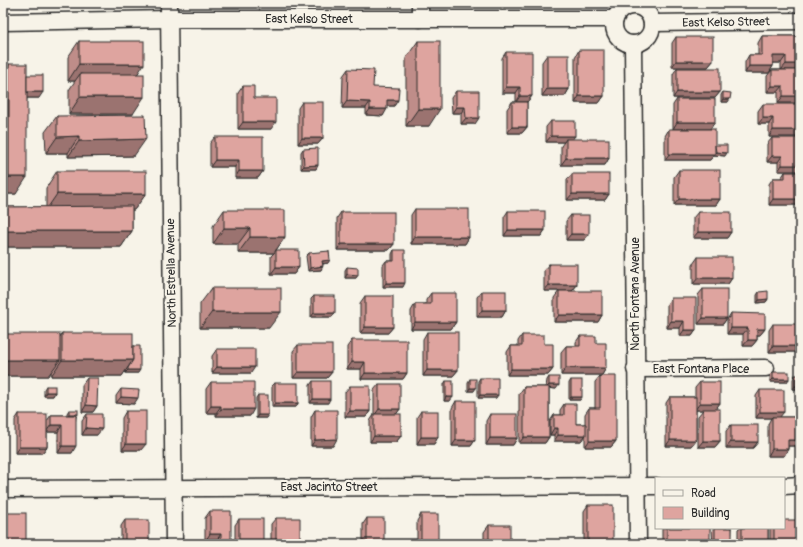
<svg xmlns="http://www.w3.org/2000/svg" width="803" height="547" font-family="Pangolin,sans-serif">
  <rect width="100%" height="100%" fill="#f7f3e8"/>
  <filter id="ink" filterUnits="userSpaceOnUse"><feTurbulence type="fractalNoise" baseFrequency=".025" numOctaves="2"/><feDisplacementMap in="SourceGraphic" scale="8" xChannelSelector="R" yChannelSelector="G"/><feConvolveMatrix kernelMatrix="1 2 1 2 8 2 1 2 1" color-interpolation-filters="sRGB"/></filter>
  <g filter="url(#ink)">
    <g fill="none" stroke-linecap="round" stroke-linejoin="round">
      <!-- minor casing -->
      <g stroke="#2b2b2b" stroke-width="19">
        <g id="minor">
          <polyline points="169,3 174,544"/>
          <polyline points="420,3 420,19"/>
          <circle cx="633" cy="25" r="19"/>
          <polyline points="3,22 169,19 615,19"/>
          <polyline points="652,23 800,21"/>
          <polyline points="633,44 638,544"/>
          <polyline points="635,369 766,368"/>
          <polyline points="784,486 800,485"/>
          <polyline points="3,489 656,486"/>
        </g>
      </g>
      <!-- minor -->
      <use href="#minor" stroke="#f7f3e8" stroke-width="16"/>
    </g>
    <!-- wall -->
    <g fill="#bf8d89" stroke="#2b2b2b">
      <polygon points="762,36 800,36 800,103 778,103 778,92 767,92 767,76 772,70 781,70 781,63 773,63 773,66 769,73 745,73 745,62 749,55 758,55 758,43"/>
      <polygon points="676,37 713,61 708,67 672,67 672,43"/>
      <polygon points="79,41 138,74 133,114 69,114 69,90 75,81 68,81 68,57"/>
      <polygon points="418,41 429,126 406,126 406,58"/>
      <polygon points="579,50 604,96 599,103 575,103 575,57"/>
      <polygon points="506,52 532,96 527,102 527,127 522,133 507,133 507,109 512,102 516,102 516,93 502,93 502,58"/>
      <polygon points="547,55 569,89 565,96 542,96 542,62"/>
      <polygon points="9,64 27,75 39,98 27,98 16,194 3,194 3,73"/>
      <polygon points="677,68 720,92 715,98 673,98 673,74"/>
      <polygon points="348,69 373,87 398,100 394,106 387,106 383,116 366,115 366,108 342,108 343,76"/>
      <polygon points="243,86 254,98 271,129 238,129 238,93"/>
      <polygon points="456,91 475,124 461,124 461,113 452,113 451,98"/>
      <polygon points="723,92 728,102 721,102 721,95"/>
      <polygon points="677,99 715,122 710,129 673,129 673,105"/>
      <polygon points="302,102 323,138 318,144 298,144 298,108"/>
      <polygon points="763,104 800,137 769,137 769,124 758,124 758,111"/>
      <polygon points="57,116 134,156 68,157 68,153 46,153 45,132"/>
      <polygon points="551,121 572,139 609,158 605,165 561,165 561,146 564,142 546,142 546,127"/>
      <polygon points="669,129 715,145 725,156 714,155 710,160 665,160 665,136"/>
      <polygon points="215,137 263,171 258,178 235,178 235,167 210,167 210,143"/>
      <polygon points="772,138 800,171 778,171 778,162 767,162 767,144"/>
      <polygon points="303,149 318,165 316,169 301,169 301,152"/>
      <polygon points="679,170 720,199 716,205 674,205 674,177"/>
      <polygon points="57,171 146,194 134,210 132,210 132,231 121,247 3,247 3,207 46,207 46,188"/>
      <polygon points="785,172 800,205 769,205 769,184 773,178 781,178"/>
      <polygon points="572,174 609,194 605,200 567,200 567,180"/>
      <polygon points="415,209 469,237 465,244 411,244 411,215"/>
      <polygon points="224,210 285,237 276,250 299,267 294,274 271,274 271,256 274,253 238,253 238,244 213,244 213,226"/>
      <polygon points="508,211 545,230 541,236 504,236 504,217"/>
      <polygon points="341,212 394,244 389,250 337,250 337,218"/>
      <polygon points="698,212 731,232 727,238 693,238 693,218"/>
      <polygon points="571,215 589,234 584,240 566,240 566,221"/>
      <polygon points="394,250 403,287 383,287 383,265 386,261 392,261 392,254"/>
      <polygon points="309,253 328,263 323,264 321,270 308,271 306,256"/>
      <polygon points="698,257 732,278 728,284 693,284 693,264"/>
      <polygon points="549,264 577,285 572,291 602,315 598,322 554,322 554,298 559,291 544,291 544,270"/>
      <polygon points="347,267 358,275 356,278 345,278 345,270"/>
      <polygon points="212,288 269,328 200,328 200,304"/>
      <polygon points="703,289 727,318 723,324 698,324 698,295"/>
      <polygon points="482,291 506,310 502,317 477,317 477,297"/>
      <polygon points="759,292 768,299 766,302 757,303 757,295"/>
      <polygon points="431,293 456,322 451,329 411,329 411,311 415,304 426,304 426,300"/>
      <polygon points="314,296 335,313 332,317 311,317 311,299"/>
      <polygon points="365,296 393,327 388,333 360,333 360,303"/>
      <polygon points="671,298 696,330 692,336 680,336 680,328 667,328 667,304"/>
      <polygon points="731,313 765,329 760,335 757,335 757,340 752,346 743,346 743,334 727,334 727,320"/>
      <polygon points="773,324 800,352 769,352 769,330"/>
      <polygon points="427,332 458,370 453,376 423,376 423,339"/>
      <polygon points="62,333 133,346 138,373 125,373 125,371 122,376 51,376 51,372 48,376 3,376 60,337"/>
      <polygon points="522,335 544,344 553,369 548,375 507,375 507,352 511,346 518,346 518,341"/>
      <polygon points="580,336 596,343 606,368 602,375 561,375 561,352 566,346 576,346 576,342"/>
      <polygon points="352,340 407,373 403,379 361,379 361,369 347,369 347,347"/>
      <polygon points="298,345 332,372 327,378 293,378 293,351"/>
      <polygon points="217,349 251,373 212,373 212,356"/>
      <polygon points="773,372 787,382 770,382 770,375"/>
      <polygon points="795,375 799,389 793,389 793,379"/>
      <polygon points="600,376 616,441 611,447 585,447 585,436 581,441 554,441 554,435 550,435 550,421 554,415 560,415 560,410 564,404 576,424 585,424 585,414 589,408 595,408 595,382"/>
      <polygon points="549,377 556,389 549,388 549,437 545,443 519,443 519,394 524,387 546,387 547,380"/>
      <polygon points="87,378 97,406 93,412 82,412 82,385"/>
      <polygon points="480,378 496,398 478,398 478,381"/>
      <polygon points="470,379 474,391 468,391 468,382"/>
      <polygon points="571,380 580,400 569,400 569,383"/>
      <polygon points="313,381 328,403 310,403 310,385"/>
      <polygon points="446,381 450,401 444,401 444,384"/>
      <polygon points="211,382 250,416 216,416 216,413 206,413 206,389"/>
      <polygon points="700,382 720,403 715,409 720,441 715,447 698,447 698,416 703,410 696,410 696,440 691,446 666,446 666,403 670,397 695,397 695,388"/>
      <polygon points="275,383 298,403 296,407 272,407 272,386"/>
      <polygon points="379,384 400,409 396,414 401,436 396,442 370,442 370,421 374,415 374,390"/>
      <polygon points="46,386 55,392 53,396 44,396 44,389"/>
      <polygon points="350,386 370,411 366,417 345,417 345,392"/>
      <polygon points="121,389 134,404 116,403 116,396"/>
      <polygon points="760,390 780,417 800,417 800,441 796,446 788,446 788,449 784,456 768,456 768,424 771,418 756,418 756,396"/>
      <polygon points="258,395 266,418 256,418 256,398"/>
      <polygon points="456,401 475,440 471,446 452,446 452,408"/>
      <polygon points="69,410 76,417 72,453 58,453 58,432 47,432 47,447 42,453 15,453 15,420 19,414 47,421 51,415 67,415 67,413"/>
      <polygon points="315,410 333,446 311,446 311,417"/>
      <polygon points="126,411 141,450 122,450 122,418"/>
      <polygon points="421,411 438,437 434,444 417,444 417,417"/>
      <polygon points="87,414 97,435 82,435 82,421"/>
      <polygon points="490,414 517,438 513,445 486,445 486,421"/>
      <polygon points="731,425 758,442 753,448 726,448 726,431"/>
      <polygon points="588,505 611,544 584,544 584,511"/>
      <polygon points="210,511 231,544 216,544 216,541 205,541 205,518"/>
      <polygon points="421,514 438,544 417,544 417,521"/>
      <polygon points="276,518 300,544 271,544 271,524"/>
      <polygon points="367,518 384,542 383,544 363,544 363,524"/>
      <polygon points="239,519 263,544 235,544 235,525"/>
      <polygon points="125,520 149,544 121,544 121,526"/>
      <polygon points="489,525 510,544 484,544 484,532"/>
      <polygon points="662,528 710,528 708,544 662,544"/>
      <polygon points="714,528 732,528 731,544 713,544 712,531"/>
      <polygon points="739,528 768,528 768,544 738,544 738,529"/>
      <polygon points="770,528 784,528 800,544 770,544"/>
    </g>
    <!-- shaded-wall -->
    <g fill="#9b736f" stroke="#2b2b2b">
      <polygon points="773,56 786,56 781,63 769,63"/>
      <polygon points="676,61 713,61 708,67 672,67"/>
      <polygon points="79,64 144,64 133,81 80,74 75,81 68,81"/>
      <polygon points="786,64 800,64 800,70 781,70"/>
      <polygon points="749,66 773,66 769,73 745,73"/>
      <polygon points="772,86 783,86 778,92 767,92"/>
      <polygon points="506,87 520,87 516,93 502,93"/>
      <polygon points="547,89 569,89 565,96 542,96"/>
      <polygon points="27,92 43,92 39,98 22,98"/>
      <polygon points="677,92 720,92 715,98 673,98"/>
      <polygon points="520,96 532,96 527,102 516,102"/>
      <polygon points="579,96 604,96 599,103 575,103"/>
      <polygon points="783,96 800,96 800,103 778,103"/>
      <polygon points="80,97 144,97 133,114 69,114"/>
      <polygon points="723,99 730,99 728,102 721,102"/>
      <polygon points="387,100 398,100 394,106 383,106"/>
      <polygon points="347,101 370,102 366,108 342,108"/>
      <polygon points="456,107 465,107 461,113 452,113"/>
      <polygon points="370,109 387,109 383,116 366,115"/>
      <polygon points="418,109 440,109 429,126 406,126"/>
      <polygon points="466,118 479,118 475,124 461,124"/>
      <polygon points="763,118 773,118 769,124 758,124"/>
      <polygon points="243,122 276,122 271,129 238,129"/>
      <polygon points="677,122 715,122 710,129 673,129"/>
      <polygon points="512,127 527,127 522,133 507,133"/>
      <polygon points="773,130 800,130 800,137 769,137"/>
      <polygon points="79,136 68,153 46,153 57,137"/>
      <polygon points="551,136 575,136 570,142 566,139 564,142 546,142"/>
      <polygon points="302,138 323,138 318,144 298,144"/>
      <polygon points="146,139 134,156 68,157 79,141"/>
      <polygon points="716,152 727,153 725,156 714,155 710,160 665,160 669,154 714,154"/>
      <polygon points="772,156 782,156 778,162 767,162"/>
      <polygon points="566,158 609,158 605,165 561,165"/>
      <polygon points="215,160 239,160 235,167 210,167"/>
      <polygon points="318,165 316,169 301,169 304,166"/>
      <polygon points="782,165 800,165 800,171 778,171"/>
      <polygon points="239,171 263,171 258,178 235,178"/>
      <polygon points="9,177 27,177 16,194 3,194 3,185"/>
      <polygon points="57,194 146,194 134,210 46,210"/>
      <polygon points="572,194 609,194 605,200 567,200"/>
      <polygon points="679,199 720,199 716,205 674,205"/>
      <polygon points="773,199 800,199 800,205 769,205"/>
      <polygon points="224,228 250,228 238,244 213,244"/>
      <polygon points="508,230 545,230 541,236 504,236"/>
      <polygon points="3,231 132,231 121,247 3,247"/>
      <polygon points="698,232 731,232 727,238 693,238"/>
      <polygon points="571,234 589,234 584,240 566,240"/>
      <polygon points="250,237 285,237 274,253 238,253"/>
      <polygon points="415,237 469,237 465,244 411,244"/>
      <polygon points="341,244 394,244 389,250 337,250"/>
      <polygon points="330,260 328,263 320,264 322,261"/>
      <polygon points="323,266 321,270 308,271 310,268"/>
      <polygon points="276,267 299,267 294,274 271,274"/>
      <polygon points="347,274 358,275 356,278 345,278"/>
      <polygon points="698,278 732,278 728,284 693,284"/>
      <polygon points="386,283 405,283 403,287 383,287"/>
      <polygon points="549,285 577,285 572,291 544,291"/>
      <polygon points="768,299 766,302 757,303 759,300"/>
      <polygon points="482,310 506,310 502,317 477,317"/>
      <polygon points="212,312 281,312 269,328 200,328"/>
      <polygon points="314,313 335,313 332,317 311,317"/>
      <polygon points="559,315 602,315 598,322 554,322"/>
      <polygon points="703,318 727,318 723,324 698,324"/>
      <polygon points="671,321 684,321 680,328 667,328"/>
      <polygon points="415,322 456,322 451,329 411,329"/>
      <polygon points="365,327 393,327 388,333 360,333"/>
      <polygon points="731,328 748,328 743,334 727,334"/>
      <polygon points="757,329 765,329 760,335 753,335"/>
      <polygon points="684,330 696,330 692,336 680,336"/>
      <polygon points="748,340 757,340 752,346 743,346"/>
      <polygon points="773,346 800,346 800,352 769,352"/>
      <polygon points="3,360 60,360 48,376 3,376"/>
      <polygon points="62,360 133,360 122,376 51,376"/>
      <polygon points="352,362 365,362 361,369 347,369"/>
      <polygon points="217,367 255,367 251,373 212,373"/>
      <polygon points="566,368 606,368 602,375 561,375"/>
      <polygon points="511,369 553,369 548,375 507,375"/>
      <polygon points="128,370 140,370 138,373 125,373"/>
      <polygon points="427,370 458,370 453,376 423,376"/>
      <polygon points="298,372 332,372 327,378 293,378"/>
      <polygon points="365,373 407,373 403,379 361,379"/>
      <polygon points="773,379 789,379 787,382 770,382"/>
      <polygon points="549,385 559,385 556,389 546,388"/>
      <polygon points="795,386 800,386 800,388 799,389 793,389"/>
      <polygon points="470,388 476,388 474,391 468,391"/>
      <polygon points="46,392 55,392 53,396 44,396"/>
      <polygon points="480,395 498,395 496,398 478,398"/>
      <polygon points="121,397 138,398 134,404 116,403"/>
      <polygon points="446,397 453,397 450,401 444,401"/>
      <polygon points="571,397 582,397 580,400 569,400"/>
      <polygon points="313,399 330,399 328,403 310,403"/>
      <polygon points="275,403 298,403 296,407 272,407"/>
      <polygon points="700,403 720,403 715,410 695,410"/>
      <polygon points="86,405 97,406 93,412 82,412"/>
      <polygon points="211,406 221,406 216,413 206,413"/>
      <polygon points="221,409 254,409 250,416 216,416"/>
      <polygon points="379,409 400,409 395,416 374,416"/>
      <polygon points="350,411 370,411 366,417 345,417"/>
      <polygon points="760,412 784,412 779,418 772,417 771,418 756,418"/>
      <polygon points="69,414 78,414 76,417 67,417"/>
      <polygon points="258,415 268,415 266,418 256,418"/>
      <polygon points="51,425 62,425 58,432 46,432"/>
      <polygon points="86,428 102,429 97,435 82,435"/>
      <polygon points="554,428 558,428 554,435 550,435"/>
      <polygon points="558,435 586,435 581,441 554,441"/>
      <polygon points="374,436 401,436 396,442 370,442"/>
      <polygon points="421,437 438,437 434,444 417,444"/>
      <polygon points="524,437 549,437 545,443 519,443"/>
      <polygon points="490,438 517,438 513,445 486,445"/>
      <polygon points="337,439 333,446 311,446 315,440"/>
      <polygon points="456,440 475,440 471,446 452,446"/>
      <polygon points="670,440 696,440 691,446 666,446"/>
      <polygon points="788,440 800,440 800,441 796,446 784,446"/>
      <polygon points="589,441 616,441 611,447 585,447"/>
      <polygon points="703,441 720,441 715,447 698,447"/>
      <polygon points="731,442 758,442 753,448 726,448"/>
      <polygon points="126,444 146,444 141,450 122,450"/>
      <polygon points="62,446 76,446 72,453 58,453"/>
      <polygon points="19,447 47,447 42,453 15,453"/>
      <polygon points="772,449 788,449 784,456 768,456"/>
      <polygon points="210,534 221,534 216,541 205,541"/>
      <polygon points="588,541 613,541 611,544 586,544"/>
      <polygon points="667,541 710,541 708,544 665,544"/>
      <polygon points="276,542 289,542 287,544 275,544"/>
      <polygon points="367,542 384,542 383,544 366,544"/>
      <polygon points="732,542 731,544 714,544 715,543"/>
      <rect x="125" y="543" width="24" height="1"/>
    </g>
    <!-- building -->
    <g fill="#dea49f" stroke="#2b2b2b">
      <polygon points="762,36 800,36 800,64 786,64 786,56 773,56 773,66 749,66 749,55 762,55"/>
      <rect x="676" y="37" width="37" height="24"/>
      <rect x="79" y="41" width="65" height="23"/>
      <rect x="418" y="41" width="22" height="68"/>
      <rect x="579" y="50" width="25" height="46"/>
      <polygon points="506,52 532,52 532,96 520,96 520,87 506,87"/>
      <rect x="547" y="55" width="22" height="34"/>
      <rect x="9" y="64" width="18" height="113"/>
      <rect x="677" y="68" width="43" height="24"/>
      <polygon points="348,69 374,70 373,87 399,88 398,100 387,100 387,109 370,109 370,102 347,101"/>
      <polygon points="772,70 800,70 800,96 783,96 783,86 772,86"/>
      <rect x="80" y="74" width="64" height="23"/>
      <rect x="27" y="75" width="16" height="17"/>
      <polygon points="243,86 254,86 254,98 276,98 276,122 243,122"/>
      <polygon points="456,91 479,91 479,118 466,118 465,107 456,107"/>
      <polygon points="723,92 731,93 730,99 723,99"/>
      <rect x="677" y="99" width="38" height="23"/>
      <rect x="302" y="102" width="21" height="36"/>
      <rect x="512" y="102" width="15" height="25"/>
      <polygon points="763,104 800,104 800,130 773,130 773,118 763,118"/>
      <polygon points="145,115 146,139 79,141 79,136 57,137 57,116"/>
      <rect x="551" y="121" width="24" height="15"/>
      <rect x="669" y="129" width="46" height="25"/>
      <polygon points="215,137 263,137 263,171 239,171 239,160 215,160"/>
      <polygon points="772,138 800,138 800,165 782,165 782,156 772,156"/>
      <rect x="566" y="139" width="43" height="19"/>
      <polygon points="715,145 727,145 727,153 716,152"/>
      <polygon points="318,148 318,165 304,166 303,149"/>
      <rect x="679" y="170" width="41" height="29"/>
      <rect x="57" y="171" width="89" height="23"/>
      <polygon points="785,172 800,172 800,199 773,199 773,178 785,178"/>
      <rect x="572" y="174" width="37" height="20"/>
      <polygon points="132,206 132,231 3,231 3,207"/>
      <rect x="415" y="209" width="54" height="28"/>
      <polygon points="224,210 285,210 285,237 250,237 250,228 224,228"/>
      <rect x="508" y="211" width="37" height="19"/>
      <rect x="341" y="212" width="53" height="32"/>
      <rect x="698" y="212" width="33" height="20"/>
      <rect x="571" y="215" width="18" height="19"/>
      <rect x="276" y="250" width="23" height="17"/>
      <polygon points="394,250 405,250 405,283 386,283 386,261 394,261"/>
      <polygon points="329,251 330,260 322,261 323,266 310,268 309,253"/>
      <rect x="698" y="257" width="34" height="21"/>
      <rect x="549" y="264" width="28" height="21"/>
      <polygon points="347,267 358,268 358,275 347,274"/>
      <rect x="212" y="288" width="69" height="24"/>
      <rect x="703" y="289" width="24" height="29"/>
      <rect x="482" y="291" width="24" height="19"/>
      <rect x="559" y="291" width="43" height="24"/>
      <polygon points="768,291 768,299 759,300 759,292"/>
      <polygon points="431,293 456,293 456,322 415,322 415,304 431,304"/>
      <rect x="314" y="296" width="21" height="17"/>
      <rect x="365" y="296" width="28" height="31"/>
      <polygon points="671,298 696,298 696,330 684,330 684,321 671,321"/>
      <polygon points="731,313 765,314 765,329 757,329 757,340 748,340 748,328 731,328"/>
      <rect x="773" y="324" width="27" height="22"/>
      <rect x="427" y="332" width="31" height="38"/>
      <rect x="62" y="333" width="71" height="27"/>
      <rect x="3" y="334" width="57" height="26"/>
      <polygon points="522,335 544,335 544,344 553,344 553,369 511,369 511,346 522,346"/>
      <polygon points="580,336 596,336 596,343 606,343 606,368 566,368 566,346 580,346"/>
      <polygon points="352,340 407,340 407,373 365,373 365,362 352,362"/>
      <rect x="298" y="345" width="34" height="27"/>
      <polygon points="133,346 140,346 140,370 128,370 128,368 133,360"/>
      <rect x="217" y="349" width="38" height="18"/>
      <rect x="773" y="372" width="16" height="7"/>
      <rect x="795" y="375" width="5" height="11"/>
      <polygon points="600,376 616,376 616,441 589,441 589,408 600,408"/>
      <rect x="549" y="377" width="10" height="8"/>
      <polygon points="87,378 98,378 97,406 86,405"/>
      <rect x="480" y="378" width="18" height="17"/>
      <rect x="470" y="379" width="6" height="9"/>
      <rect x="571" y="380" width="11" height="17"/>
      <rect x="313" y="381" width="17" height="18"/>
      <rect x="446" y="381" width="7" height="16"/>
      <polygon points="211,382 254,382 254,409 221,409 221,406 211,406"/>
      <rect x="700" y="382" width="20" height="21"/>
      <rect x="275" y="383" width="23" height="20"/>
      <rect x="379" y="384" width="21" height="25"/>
      <rect x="46" y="386" width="9" height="6"/>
      <rect x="350" y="386" width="20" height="25"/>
      <rect x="524" y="387" width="25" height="50"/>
      <polygon points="121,389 139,390 138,398 121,397"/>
      <rect x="760" y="390" width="24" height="22"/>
      <rect x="258" y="395" width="10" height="20"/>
      <rect x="670" y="397" width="26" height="43"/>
      <rect x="456" y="401" width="19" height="39"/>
      <polygon points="564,404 576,404 576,424 586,424 586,435 558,435 558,428 554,428 554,415 564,415"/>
      <rect x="703" y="409" width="17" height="32"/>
      <rect x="69" y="410" width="9" height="4"/>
      <polygon points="315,410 337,410 337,439 315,440"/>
      <rect x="126" y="411" width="20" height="33"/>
      <rect x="421" y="411" width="17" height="26"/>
      <rect x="19" y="414" width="28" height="33"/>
      <polygon points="87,414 102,414 102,429 86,428"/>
      <rect x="374" y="414" width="27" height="22"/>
      <rect x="490" y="414" width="27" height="24"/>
      <polygon points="51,415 76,415 76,446 62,446 62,425 51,425"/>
      <polygon points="772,417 800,417 800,440 788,440 788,449 772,449"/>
      <rect x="731" y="425" width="27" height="17"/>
      <rect x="588" y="505" width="25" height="36"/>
      <polygon points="210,511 231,511 231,544 221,544 221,534 210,534"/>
      <rect x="3" y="513" width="23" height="31"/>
      <rect x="421" y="514" width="17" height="30"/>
      <polygon points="276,518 300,518 300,544 289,544 289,542 276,542"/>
      <rect x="367" y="518" width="17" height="24"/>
      <rect x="239" y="519" width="24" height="25"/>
      <rect x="125" y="520" width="24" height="23"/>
      <polygon points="784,520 800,520 800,544 774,544 774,528 784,528"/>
      <rect x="489" y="525" width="21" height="19"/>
      <rect x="667" y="528" width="43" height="13"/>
      <polygon points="715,528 732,528 732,542 715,543"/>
      <rect x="742" y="528" width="26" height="16"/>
    </g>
  </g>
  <g text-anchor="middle" stroke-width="4" stroke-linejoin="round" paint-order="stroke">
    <!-- street labels -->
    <g font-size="12" fill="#2b2b2b" stroke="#f7f3e8">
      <text x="309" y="23">East Kelso Street</text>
      <text transform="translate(726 22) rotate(-1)" y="4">East Kelso Street</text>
      <text transform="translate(171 273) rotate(-91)" y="4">North Estrella Avenue</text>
      <text transform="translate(635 294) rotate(-90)" y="4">North Fontana Avenue</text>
      <text x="701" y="373">East Fontana Place</text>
      <text x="329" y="491">East Jacinto Street</text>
    </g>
  </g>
  <!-- margin -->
  <rect width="803" height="547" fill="none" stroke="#f7f3e8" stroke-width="16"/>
  <rect x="8" y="8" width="787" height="531" fill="none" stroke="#2b2b2b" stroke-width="1.5" filter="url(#ink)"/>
  <!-- legend -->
  <rect x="655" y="477" width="130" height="52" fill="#f7f3e8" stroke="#a5a39c"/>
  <rect x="663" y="490" width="20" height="6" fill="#f7f3e8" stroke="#a5a39c"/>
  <text x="691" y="497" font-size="12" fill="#2b2b2b">Road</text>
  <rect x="663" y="507" width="20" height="12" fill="#dea49f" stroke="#a5a39c"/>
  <text x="691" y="517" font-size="12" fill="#2b2b2b">Building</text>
</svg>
